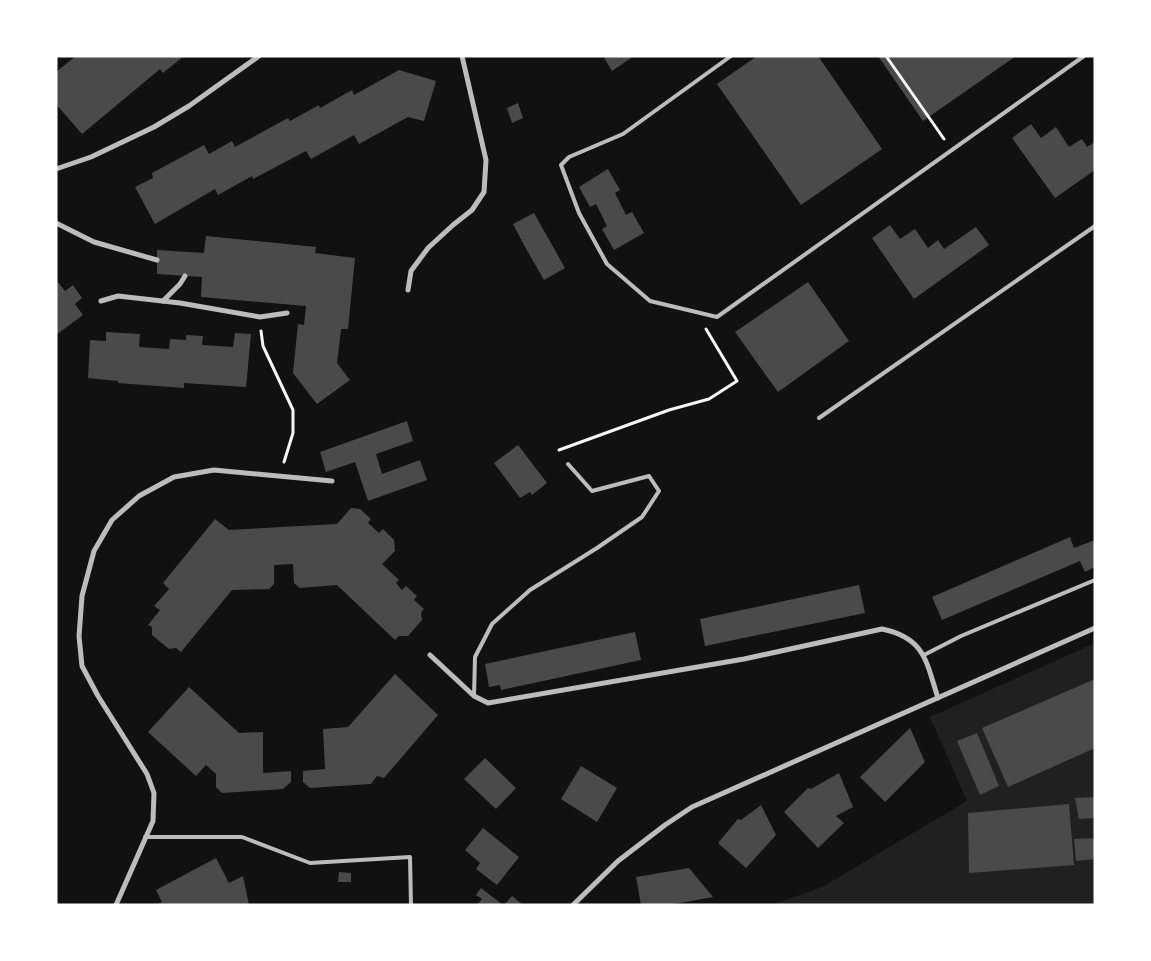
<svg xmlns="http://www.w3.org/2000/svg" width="1151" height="961" font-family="'IBM Plex Sans',sans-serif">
  <rect width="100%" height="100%" fill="#111"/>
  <!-- green -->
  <polygon fill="#202020" points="1095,643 1095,905 772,905 822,887 967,801 930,717"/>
  <!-- building -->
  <g fill="#4a4a4a">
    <polygon points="76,56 184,56 163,73 160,69 82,134 56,104 56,72"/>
    <polygon points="603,56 634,56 612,71"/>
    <polygon points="757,56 818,56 882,149 801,205 717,84"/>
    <polygon points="878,56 1016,56 923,121"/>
    <polygon points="399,70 436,81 424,121 408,117 359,144 354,135 311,159 306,151 253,179 252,176 218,195 215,189 155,224 135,187 153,178 152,173 204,145 209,154 232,141 235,147 288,118 290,121 319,105 320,108 352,90 354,95"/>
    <polygon points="518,103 523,118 512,123 507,108"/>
    <polygon points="1031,124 1041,138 1056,127 1069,147 1082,139 1087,147 1095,142 1095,170 1055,198 1012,138"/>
    <polygon points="608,169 620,190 615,193 626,215 632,212 644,233 614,250 602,229 607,226 596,204 590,207 579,187"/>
    <polygon points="534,213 565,268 544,280 524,245 513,224"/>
    <polygon points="890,225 900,239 915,229 928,248 938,240 944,249 976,227 989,245 914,299 872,238"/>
    <polygon points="206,236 316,247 315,253 355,258 348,329 341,329 337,363 350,380 317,404 293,373 298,324 304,325 306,306 201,297 202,277 157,274 157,250 204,253"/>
    <polygon points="56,280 65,291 73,285 82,298 75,304 83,315 56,335"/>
    <polygon points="808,282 849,341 778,392 735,332"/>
    <polygon points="106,332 140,334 139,347 169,349 170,339 186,340 186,335 203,336 202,345 233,347 235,333 251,334 246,387 184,383 184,388 118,383 118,381 88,378 90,340 106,341"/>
    <polygon points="407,421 413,441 376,454 382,474 420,460 427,480 368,501 355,462 326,472 320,452"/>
    <polygon points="518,445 547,483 532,495 530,492 520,498 494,463"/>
    <polygon points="351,508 360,509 371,519 368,523 379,533 383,529 394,540 395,551 382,564 399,580 396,583 402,590 406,586 417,596 414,600 424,609 421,612 422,620 408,636 399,636 395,640 337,585 300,588 294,583 293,564 274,565 274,584 269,589 232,590 181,652 176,648 169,649 152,635 152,627 148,625 160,610 154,606 169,589 163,583 215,519 229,530 337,524"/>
    <polygon points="1070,537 1074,548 1095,540 1095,567 1085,572 1080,561 942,620 932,597"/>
    <polygon points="859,585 865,613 705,646 700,619"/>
    <polygon points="635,632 641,660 501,690 500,685 489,687 485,664"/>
    <polygon points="395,674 438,715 384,778 377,776 371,784 310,788 303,782 303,771 325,769 323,729 348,727"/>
    <polygon points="1095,679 1095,748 1008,787 982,728"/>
    <polygon points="189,687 239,733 263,732 263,773 291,771 291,782 283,789 222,793 216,787 216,774 206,765 196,776 148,732"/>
    <polygon points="910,728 925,762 885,802 860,777"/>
    <polygon points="977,733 999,786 980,795 957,741"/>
    <polygon points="485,758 516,788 496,809 464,779"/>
    <polygon points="581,766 617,788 597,822 561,799"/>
    <polygon points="839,773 853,807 836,816 844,823 818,848 784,812 808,788 811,789"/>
    <polygon points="1095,797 1095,818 1079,819 1075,798"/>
    <polygon points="1069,804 1074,865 969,873 968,813"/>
    <polygon points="761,805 776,835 746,868 718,843 738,819 741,820"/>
    <polygon points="483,828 519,857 497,885 476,869 480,863 465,850"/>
    <polygon points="1095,838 1095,859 1076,861 1074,839"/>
    <polygon points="216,858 229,883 243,876 249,905 156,905 162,902 156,890"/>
    <polygon points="689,868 713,897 669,905 641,905 636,877"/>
    <polygon points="339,872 351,873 351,882 338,882"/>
    <polygon points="481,888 503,905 477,905 482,899 476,895"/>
    <polygon points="512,896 523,905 504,905"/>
  </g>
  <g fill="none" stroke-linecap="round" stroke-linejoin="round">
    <!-- path -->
    <g stroke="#f5f5f5" stroke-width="3">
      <polyline points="886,56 944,139"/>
      <polyline points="261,331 263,346 293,410 293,433 284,462"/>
      <polyline points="559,450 669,410 709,399 737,381 706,329"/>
    </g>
    <!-- service -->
    <g stroke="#bcbcbc" stroke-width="4">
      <polyline points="731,56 623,134 569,157 561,165 579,213 607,264 650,301 717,317 1084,56"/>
      <polyline points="819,418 1095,226"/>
      <polyline points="924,655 961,636 1095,580"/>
      <polyline points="474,696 475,657 492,624 530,590 597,548 642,517 659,491 649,476 592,491 568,464"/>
      <polyline points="145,837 242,837 310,863 410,857 411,905"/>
    </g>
    <!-- minor -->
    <g stroke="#bcbcbc" stroke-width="5">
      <polyline points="56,169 91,157 154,127 189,106 259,56"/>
      <polyline points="56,223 94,242 157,260"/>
      <polyline points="408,290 411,271 428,248 453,225 472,210 484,192 486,160 462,56"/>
      <polyline points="101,301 118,296 180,303 260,317 287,313"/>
      <polyline points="163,301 180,284 185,276"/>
      <path d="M430,655L474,696L488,703L744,659L882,629C925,638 926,661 938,698"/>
      <polyline points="116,905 153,821 154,793 147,774 98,696 82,666 79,636 82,596 94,551 112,520 139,496 174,477 214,470 332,481"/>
      <polyline points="573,905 618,861 665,825 692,807 1095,628"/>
    </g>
  </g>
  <!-- border -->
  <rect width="1151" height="961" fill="none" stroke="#ffffff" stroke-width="115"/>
</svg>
